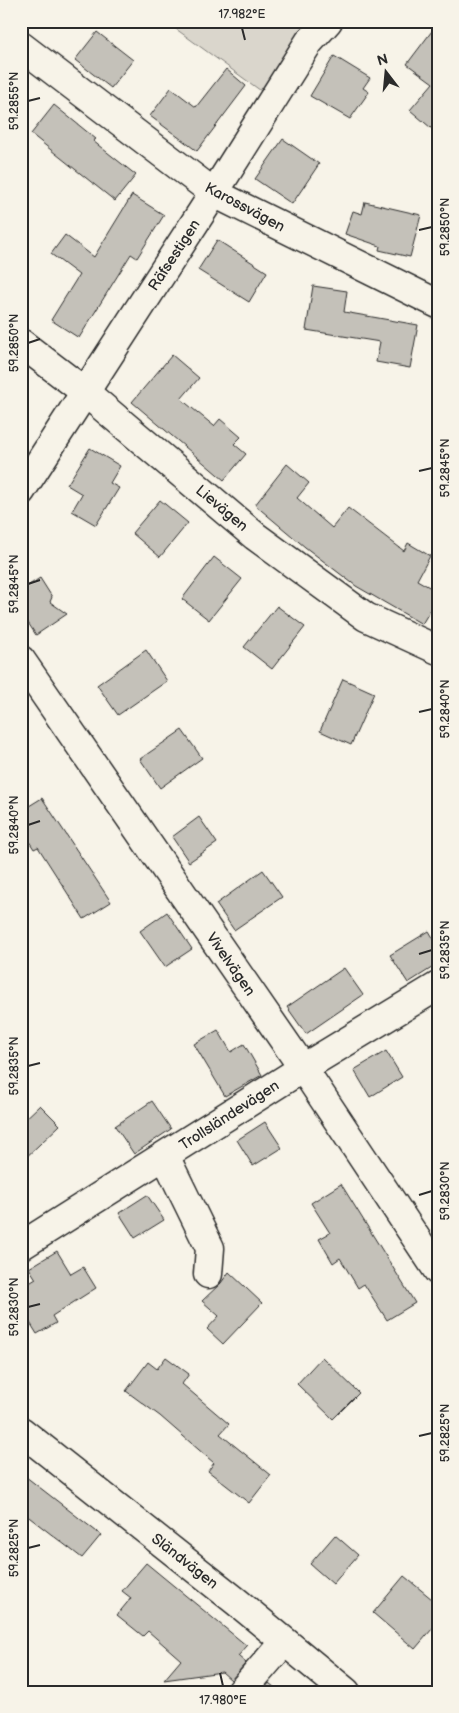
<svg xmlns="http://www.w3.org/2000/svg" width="459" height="1713" font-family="'Balsamiq Sans',sans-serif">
  <rect width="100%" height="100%" fill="#f7f3e8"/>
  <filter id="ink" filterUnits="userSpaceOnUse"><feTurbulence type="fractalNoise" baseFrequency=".02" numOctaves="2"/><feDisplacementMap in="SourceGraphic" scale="10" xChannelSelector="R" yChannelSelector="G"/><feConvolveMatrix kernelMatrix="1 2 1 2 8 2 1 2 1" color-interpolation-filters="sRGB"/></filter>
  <g filter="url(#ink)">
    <!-- green -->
    <polygon fill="#dad6cc" stroke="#82807c" points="165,21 314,21 268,96"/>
    <!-- building -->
    <g fill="#c4c1b9" stroke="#2b2b2b">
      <polygon points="438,23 438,134 410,110 433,83 407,64"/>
      <polygon points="97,32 133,60 111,88 75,60"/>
      <polygon points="334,56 370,78 363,88 369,92 350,119 310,96"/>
      <polygon points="226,69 246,86 197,151 150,116 171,88 196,107"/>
      <polygon points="54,105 96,139 93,141 136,175 115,201 31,134"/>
      <polygon points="283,139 319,164 292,204 255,179"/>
      <polygon points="132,195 164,215 137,258 131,254 79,338 51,320 79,275 51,254 65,235 94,257"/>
      <polygon points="365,202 421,215 410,257 379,250 380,246 345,234 353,211 362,214"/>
      <polygon points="217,240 267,272 249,302 198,270"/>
      <polygon points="313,286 347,291 344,312 418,325 410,368 376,362 380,342 306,330"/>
      <polygon points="172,355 199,378 181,399 214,426 220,419 241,437 234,444 246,454 224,480 132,402"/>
      <polygon points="90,448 120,466 110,483 119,488 96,525 72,511 82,494 67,485"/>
      <polygon points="287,464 309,483 297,498 332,528 348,508 404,551 408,543 430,556 417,580 438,592 438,597 422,624 356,586 305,547 255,505"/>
      <polygon points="160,500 188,523 160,557 132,533"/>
      <polygon points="214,557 242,579 209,620 182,599"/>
      <polygon points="40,578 52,597 50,602 67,614 36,635 21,612 21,590"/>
      <polygon points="277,606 305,627 272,669 244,647"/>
      <polygon points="146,650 167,681 118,715 97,685"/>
      <polygon points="343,679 374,693 351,745 320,731"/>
      <polygon points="182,730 202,758 160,788 140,759"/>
      <polygon points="42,798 111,902 84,919 38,847 34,849 21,829 21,811"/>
      <polygon points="199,817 217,843 189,862 172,837"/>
      <polygon points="263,870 282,897 234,930 216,904"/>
      <polygon points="167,912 192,949 165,967 140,931"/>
      <polygon points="429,931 438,946 438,964 408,983 390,955"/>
      <polygon points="344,968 363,995 306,1034 287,1007"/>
      <polygon points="218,1030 231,1052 244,1044 262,1075 225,1096 194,1044"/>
      <polygon points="386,1051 402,1077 370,1097 354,1070"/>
      <polygon points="152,1101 171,1129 134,1154 115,1126"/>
      <polygon points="40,1105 60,1125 21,1162 21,1123"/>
      <polygon points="265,1122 282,1148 253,1166 237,1140"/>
      <polygon points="341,1184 415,1303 387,1320 364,1284 358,1288 340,1258 333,1263 319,1239 330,1233 311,1203"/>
      <polygon points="147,1195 164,1220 135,1238 119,1213"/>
      <polygon points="57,1251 71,1274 83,1267 96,1288 52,1316 56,1323 37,1334 21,1308 21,1288 36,1279 29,1268"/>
      <polygon points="229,1272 262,1303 223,1344 207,1329 219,1316 202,1301 221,1283"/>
      <polygon points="166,1357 189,1374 182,1384 229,1424 220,1434 271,1475 249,1503 208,1471 214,1463 160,1416 126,1391 148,1362 157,1369"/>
      <polygon points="322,1357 359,1393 333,1419 297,1384"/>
      <polygon points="21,1473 101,1535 82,1558 21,1511"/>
      <polygon points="335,1535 358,1555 333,1584 310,1564"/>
      <polygon points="146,1563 247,1646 238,1656 246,1663 231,1680 222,1672 164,1680 181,1660 148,1631 143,1636 117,1615 131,1598 122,1591"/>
      <polygon points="404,1576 438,1604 438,1622 415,1649 373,1613"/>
      <polygon points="269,1683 280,1692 262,1692"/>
    </g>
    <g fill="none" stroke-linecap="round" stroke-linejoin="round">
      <!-- minor casing -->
      <g stroke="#2b2b2b" stroke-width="31">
        <g id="minor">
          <polyline points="21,46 214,193 438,304"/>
          <polyline points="21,343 85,392 255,536 366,617 438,650"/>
          <polyline points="21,491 214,193 309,42 328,21"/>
          <polyline points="21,660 303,1068 438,1271"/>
          <polyline points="165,1156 210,1248 208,1274"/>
          <polyline points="21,1246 303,1068 438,986"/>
          <polyline points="21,1431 237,1602 346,1692"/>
          <polyline points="241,1692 284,1642"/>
        </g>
      </g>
      <!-- minor -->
      <use href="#minor" stroke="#f7f3e8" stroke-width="28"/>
    </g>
  </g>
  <!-- ticks -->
  <path fill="none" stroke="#2b2b2b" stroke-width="2" d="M242,28L245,40M28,101L40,98M419,230L432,227M28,343L40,339M419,471L432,468M28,584L40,580M419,712L432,709M28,825L40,821M419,954L432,950M28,1066L40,1063M419,1195L432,1191M28,1307L40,1304M419,1436L432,1433M28,1548L40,1545M220,1673L223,1686"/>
  <g text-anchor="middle" stroke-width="4" stroke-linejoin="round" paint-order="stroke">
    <!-- street labels -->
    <g font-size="15" fill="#2b2b2b" stroke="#f7f3e8">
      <text transform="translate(245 207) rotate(28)" y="5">Karossvägen</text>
      <text transform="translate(174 255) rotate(-57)" y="5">Räfsestigen</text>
      <text transform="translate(222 508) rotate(40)" y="5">Lievägen</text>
      <text transform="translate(231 964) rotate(55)" y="5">Vivelvägen</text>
      <text transform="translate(229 1115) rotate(-33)" y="5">Trollsländevägen</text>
      <text transform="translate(185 1561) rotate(38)" y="5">Sländvägen</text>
    </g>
  </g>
  <!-- margin -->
  <rect width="459" height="1713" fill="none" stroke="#f7f3e8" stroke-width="55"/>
  <!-- north arrow -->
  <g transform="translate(386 72) rotate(344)" stroke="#f7f3e8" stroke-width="4" paint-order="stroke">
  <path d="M0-4L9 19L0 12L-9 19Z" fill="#2b2b2b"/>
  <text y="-8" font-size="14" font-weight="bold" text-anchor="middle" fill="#2b2b2b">N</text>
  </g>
  <rect x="28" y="28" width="404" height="1658" fill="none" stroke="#2b2b2b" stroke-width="2"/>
  <g font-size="12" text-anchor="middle" fill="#2b2b2b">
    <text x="242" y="18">17.982°E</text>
    <text transform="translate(14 101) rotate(-90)" y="4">59.2855°N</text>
    <text transform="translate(445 227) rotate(-90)" y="4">59.2850°N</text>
    <text transform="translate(14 343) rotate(-90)" y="4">59.2850°N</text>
    <text transform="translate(445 468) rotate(-90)" y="4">59.2845°N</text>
    <text transform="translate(14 584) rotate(-90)" y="4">59.2845°N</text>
    <text transform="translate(445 709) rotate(-90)" y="4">59.2840°N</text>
    <text transform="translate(14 825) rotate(-90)" y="4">59.2840°N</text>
    <text transform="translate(445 950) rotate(-90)" y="4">59.2835°N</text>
    <text transform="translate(14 1066) rotate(-90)" y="4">59.2835°N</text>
    <text transform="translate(445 1191) rotate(-90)" y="4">59.2830°N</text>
    <text transform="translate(14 1307) rotate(-90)" y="4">59.2830°N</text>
    <text transform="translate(445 1433) rotate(-90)" y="4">59.2825°N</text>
    <text transform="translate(14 1548) rotate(-90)" y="4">59.2825°N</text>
    <text x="223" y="1704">17.980°E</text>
  </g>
</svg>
